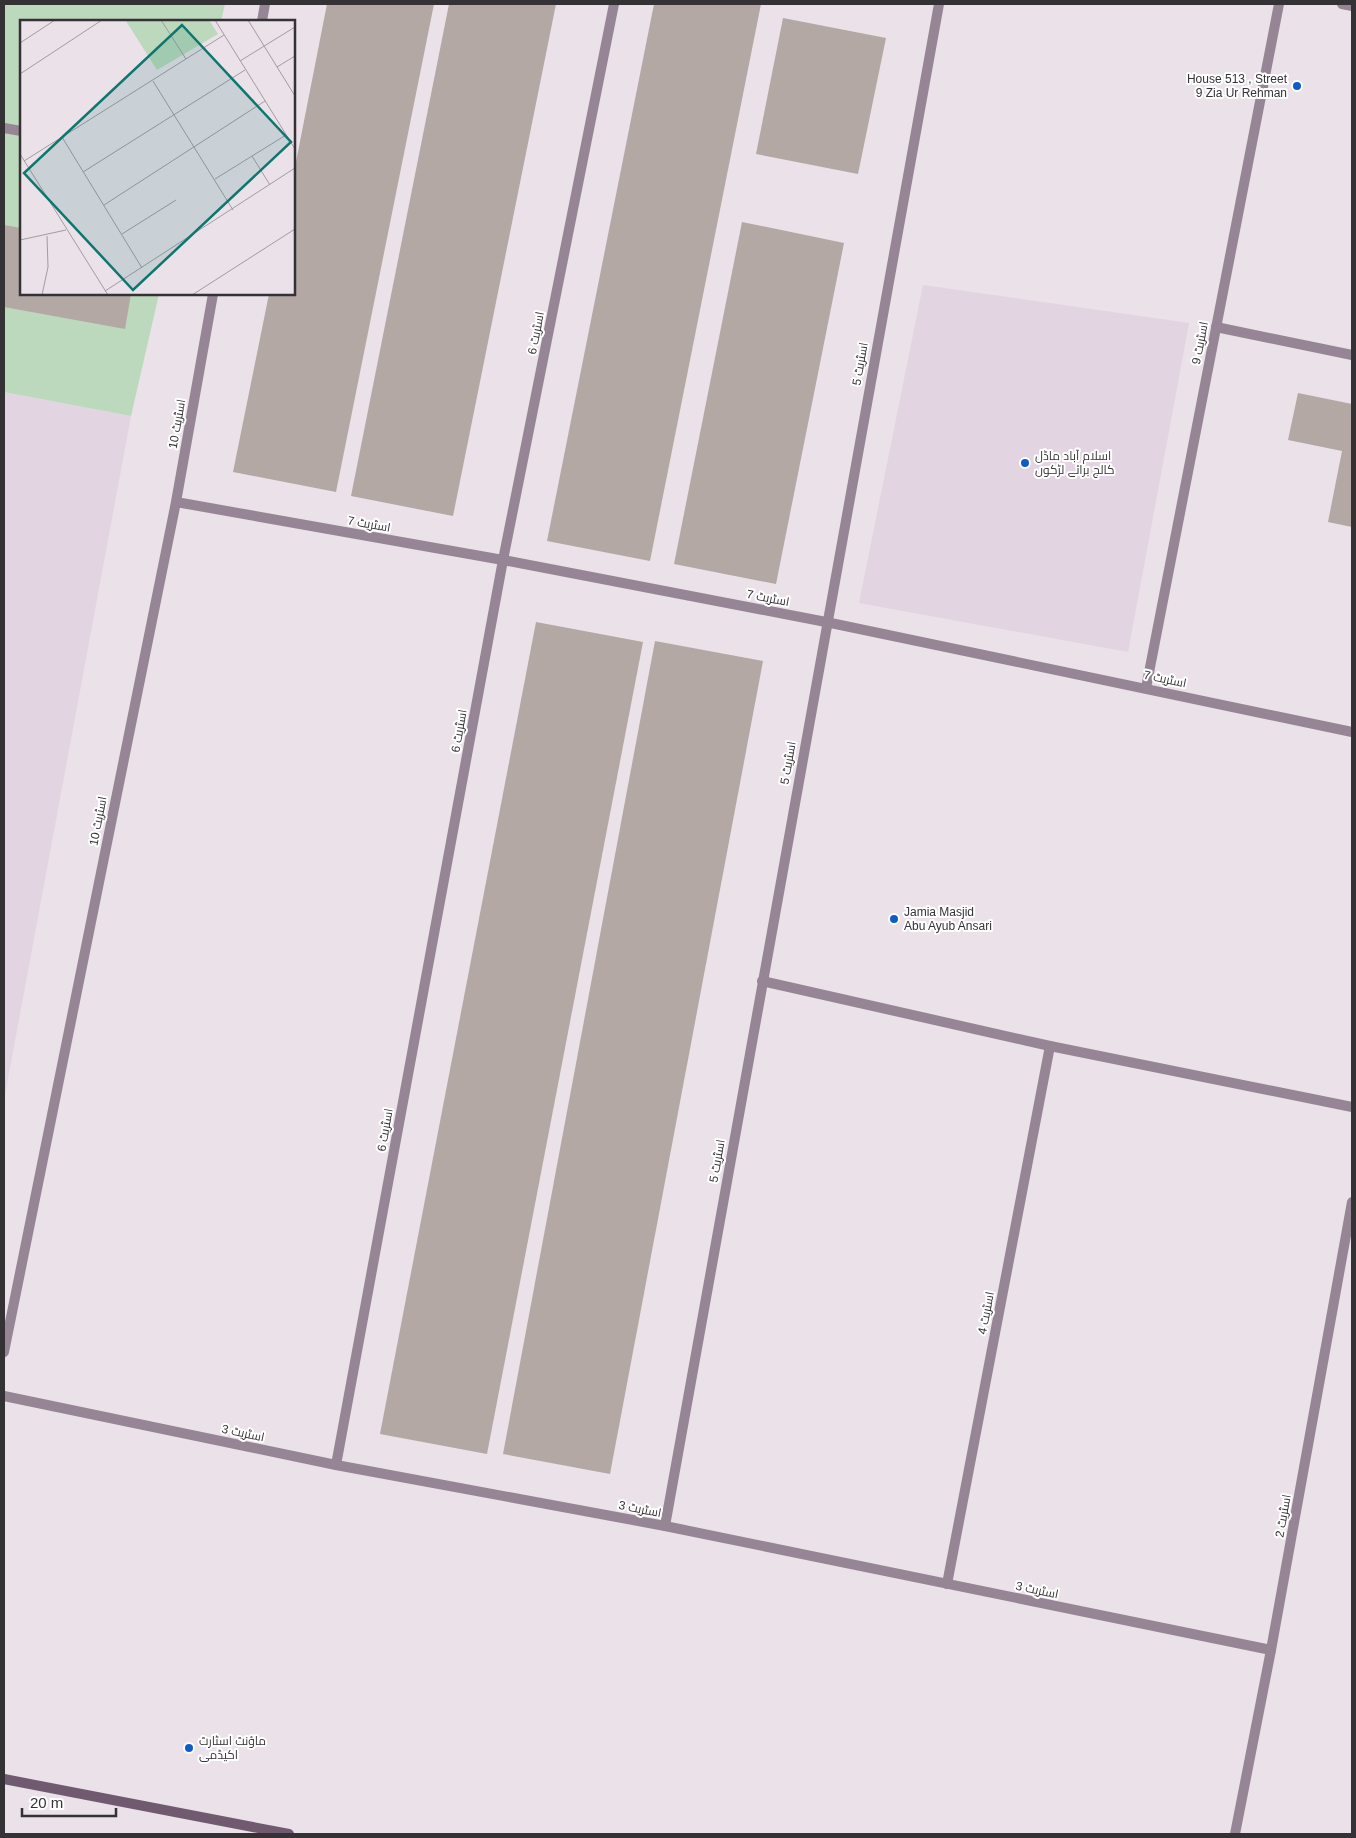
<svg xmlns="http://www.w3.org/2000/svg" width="1356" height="1838" font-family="Helvetica,Cairo,sans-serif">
  <rect width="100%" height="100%" fill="#eae1e9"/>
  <!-- built -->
  <g fill="#e3d4e1">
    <polygon points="923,285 1189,323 1128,652 859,603"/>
    <polygon points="4,392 131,416 4,1100"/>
  </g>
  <!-- green -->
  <polygon fill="#bcd9bd" points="4,4 225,4 221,21 21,21 21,294 159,294 131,416 4,392"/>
  <!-- building -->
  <g fill="#b4a8a4">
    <polygon points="327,4 434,4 336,492 233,472 269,294 294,294 294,172"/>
    <polygon points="449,4 556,4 453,516 351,496"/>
    <polygon points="654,4 761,4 650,561 547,541"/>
    <polygon points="783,18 886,38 858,174 756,154"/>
    <polygon points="742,222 844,243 776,584 674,564"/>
    <polygon points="4,225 21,228 21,294 131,294 125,329 4,307"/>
    <polygon points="1298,393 1352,404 1352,527 1328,522 1342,451 1288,440"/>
    <polygon points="536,622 643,642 487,1454 380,1434"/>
    <polygon points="655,641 763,661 610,1474 503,1454"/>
  </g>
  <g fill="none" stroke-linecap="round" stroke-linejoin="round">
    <!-- service -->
    <polyline stroke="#968695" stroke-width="10" points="762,981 1050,1046 1352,1107"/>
    <!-- minor -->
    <g stroke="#968695" stroke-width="10">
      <polyline points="262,21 265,4"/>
      <polyline points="4,128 21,131"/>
      <polyline points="1216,327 1352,355"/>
      <polyline points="176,502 503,560 826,622 1352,732"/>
      <polyline points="1146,688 1279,4"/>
      <polyline points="4,1352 176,502 213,294"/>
      <polyline points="4,1396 336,1465 665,1526 1271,1650"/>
      <polyline points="336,1465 503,560 614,4"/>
      <polyline points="665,1526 939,4"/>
      <polyline points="947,1584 1050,1046"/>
      <polyline points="1235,1834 1271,1650 1352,1202"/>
    </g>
    <!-- tertiary -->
    <polyline stroke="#968695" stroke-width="10" points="1342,4 1352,6"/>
    <!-- secondary -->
    <polyline stroke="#705a6f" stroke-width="10" points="4,1779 289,1834"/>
  </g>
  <!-- markers -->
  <g fill="#0e5cc6" stroke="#fff" stroke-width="2">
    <circle cx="1297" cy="86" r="5"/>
    <circle cx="1025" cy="463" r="5"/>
    <circle cx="894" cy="919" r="5"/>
    <circle cx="189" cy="1748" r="5"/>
  </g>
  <g text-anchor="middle" stroke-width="4" stroke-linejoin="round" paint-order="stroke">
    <!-- poi labels -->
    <g font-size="12" fill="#353235" stroke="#fff" text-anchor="start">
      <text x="1287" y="83" text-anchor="end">House 513 , Street<tspan x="1287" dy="14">9 Zia Ur Rehman</tspan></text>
      <text x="1035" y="460">اسلام آباد ماڈل<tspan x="1035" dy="14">کالج برائے لڑکوں</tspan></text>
      <text x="904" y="916">Jamia Masjid<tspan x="904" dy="14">Abu Ayub Ansari</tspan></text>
      <text x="199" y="1745">ماؤنٹ اسٹارٹ<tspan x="199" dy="14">اکیڈمی</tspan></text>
    </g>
    <!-- street labels -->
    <g font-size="12" fill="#353235" stroke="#fff">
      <text transform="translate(536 333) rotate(-79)" y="4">اسٹریٹ 6</text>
      <text transform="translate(1200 343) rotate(-79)" y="4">اسٹریٹ 9</text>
      <text transform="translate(860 364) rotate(-80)" y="4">اسٹریٹ 5</text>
      <text transform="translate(177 424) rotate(-80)" y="4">اسٹریٹ 10</text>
      <text transform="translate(369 524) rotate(10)" y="4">اسٹریٹ 7</text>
      <text transform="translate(768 598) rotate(11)" y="4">اسٹریٹ 7</text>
      <text transform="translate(1165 679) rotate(12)" y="4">اسٹریٹ 7</text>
      <text transform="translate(459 731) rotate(-80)" y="4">اسٹریٹ 6</text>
      <text transform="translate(788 763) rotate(-80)" y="4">اسٹریٹ 5</text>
      <text transform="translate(98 821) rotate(-79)" y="4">اسٹریٹ 10</text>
      <text transform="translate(385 1130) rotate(-80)" y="4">اسٹریٹ 6</text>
      <text transform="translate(717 1161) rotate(-80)" y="4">اسٹریٹ 5</text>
      <text transform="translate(986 1313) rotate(-79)" y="4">اسٹریٹ 4</text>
      <text transform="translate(243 1433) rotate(12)" y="4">اسٹریٹ 3</text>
      <text transform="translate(640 1509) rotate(11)" y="4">اسٹریٹ 3</text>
      <text transform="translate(1283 1516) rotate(-80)" y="4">اسٹریٹ 2</text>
      <text transform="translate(1037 1590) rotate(12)" y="4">اسٹریٹ 3</text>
    </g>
  </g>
  <!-- overview -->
  <g transform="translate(20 20)">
    <rect width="275" height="275" fill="#eae1e9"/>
    <path d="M189,0L198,14L137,50L106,1Z" fill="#bcd9bd"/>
    <path fill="none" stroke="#a29ba1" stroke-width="1" d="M141,0L166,39M195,0L275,129M228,0L275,76M0,23L35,0M220,41L275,7M257,47L275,36M0,54L82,0M133,61L213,190M42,117L122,248M0,134L88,275M232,136L250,165M4,141L204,15M63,152L225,50M195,159L266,115M84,185L245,81M102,214L156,180M0,220L46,210M85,271L275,148M22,275L28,247L27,216M172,275L275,209"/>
    <path fill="#0f766e" fill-opacity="0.15" stroke="#0f766e" stroke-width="2.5" d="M162,5L271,122L113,270L4,153Z"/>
    <rect width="275" height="275" fill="none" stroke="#353235" stroke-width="2.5"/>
  </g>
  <!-- border -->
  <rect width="1356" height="1838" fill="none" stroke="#353235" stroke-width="10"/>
  <!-- scale -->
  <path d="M22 1808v8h94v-8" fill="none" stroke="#353235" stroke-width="2.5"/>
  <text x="30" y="1808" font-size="15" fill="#353235" stroke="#ffffff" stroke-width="4" paint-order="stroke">20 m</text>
</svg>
